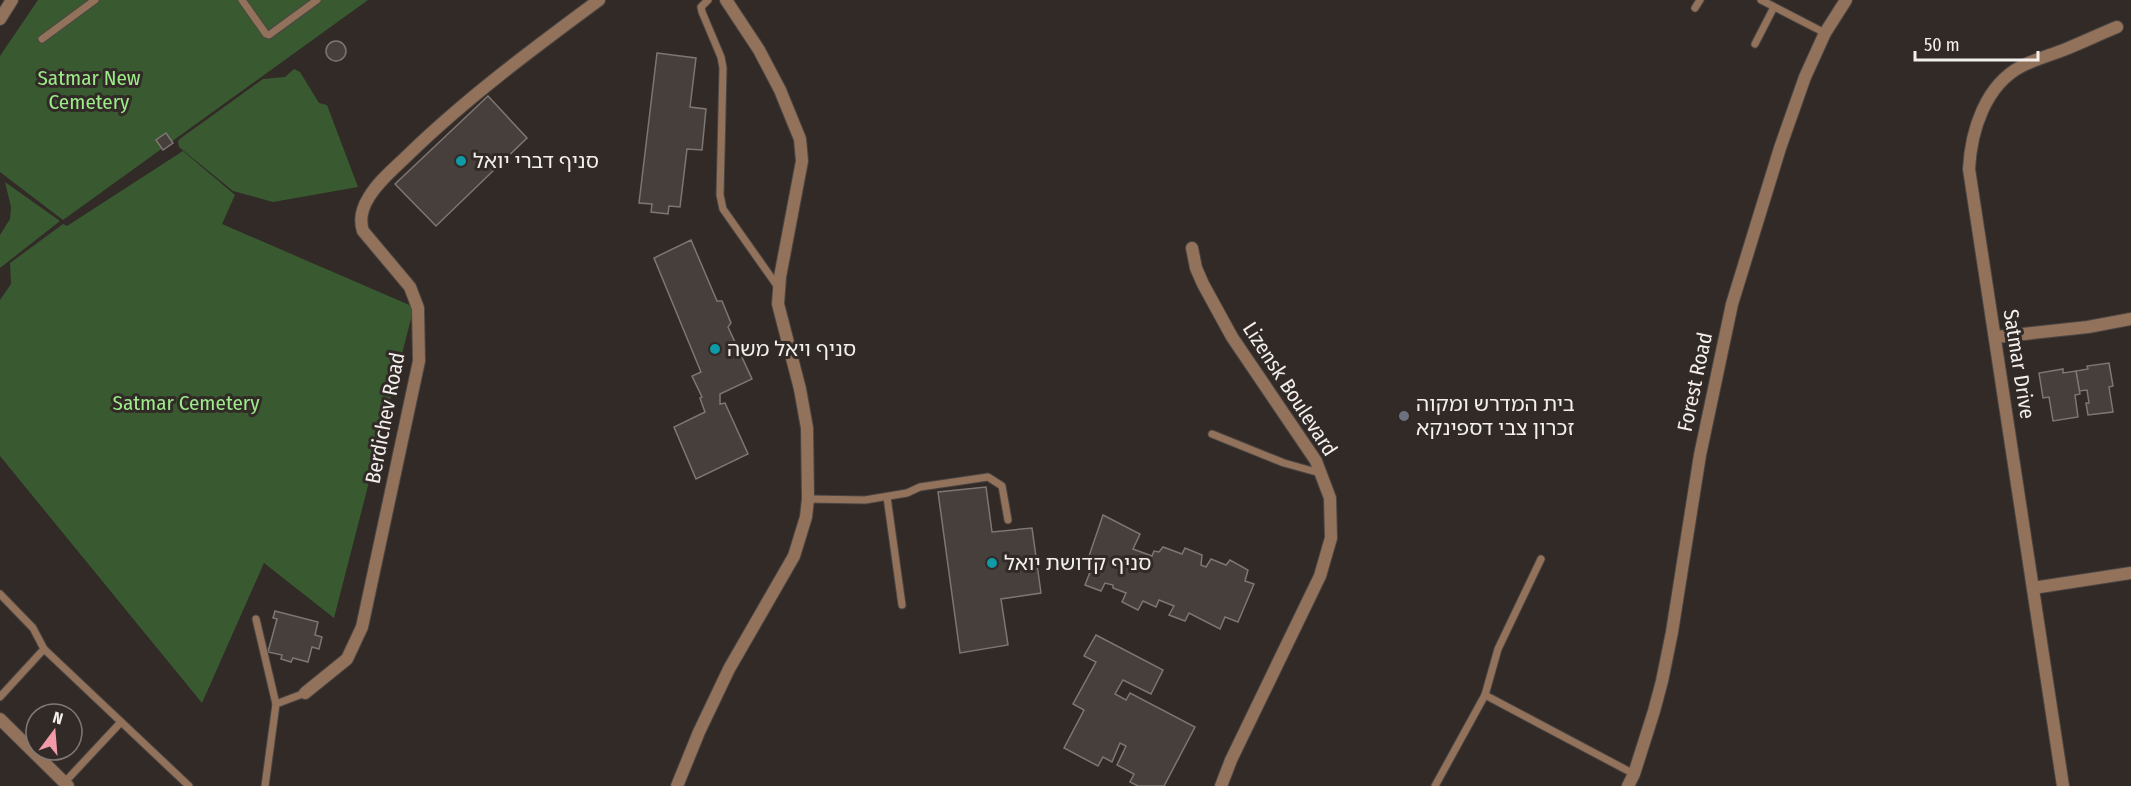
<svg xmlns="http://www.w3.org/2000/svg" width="2131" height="786" font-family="'Fira Sans Condensed','Noto Sans Hebrew',sans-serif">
  <rect width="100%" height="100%" fill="#312a27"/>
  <!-- green -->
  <g fill="#395a31">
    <polygon points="38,0 368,0 63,220 0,172 0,56"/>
    <polygon points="294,69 300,72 319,103 327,105 358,187 273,202 233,191 179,147 178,141 181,138 263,79 285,77"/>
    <polygon points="183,151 235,195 222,224 414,307 334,618 264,563 202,703 0,456 0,300 11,284 10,263 63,224 67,226"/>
    <polygon points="5,182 60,221 0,268 0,235 10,219 11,207"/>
  </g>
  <!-- building -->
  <g fill="#463f3c" stroke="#7e7672" stroke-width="1.5">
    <circle cx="336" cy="51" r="10"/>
    <polygon points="657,53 696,58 690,107 706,109 702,150 687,149 680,207 669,206 668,214 651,212 652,204 639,203"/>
    <polygon points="488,96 527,138 436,226 395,184"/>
    <polygon points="166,133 173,143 163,150 156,140"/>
    <polygon points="691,240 717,301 722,301 731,323 728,327 752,379 720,394 720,404 725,403 748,454 696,479 674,427 705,412 700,398 702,397 692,376 701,372 654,258"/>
    <polygon points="2109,363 2113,386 2109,387 2113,412 2088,415 2086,403 2089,403 2087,390 2079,391 2076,371 2088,369 2087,366"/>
    <polygon points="2063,369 2063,373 2076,371 2080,394 2075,395 2078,417 2053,421 2049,397 2043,398 2039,373"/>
    <polygon points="986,487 992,532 1032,528 1041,593 1001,599 1008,645 960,653 938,492"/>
    <polygon points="1103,515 1140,534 1133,549 1152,556 1154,551 1159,552 1163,547 1182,554 1185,548 1202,555 1201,565 1206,567 1211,559 1226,565 1230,560 1248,570 1245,581 1254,584 1238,622 1225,617 1220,629 1189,613 1185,621 1169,615 1174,606 1159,600 1156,607 1143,601 1138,610 1122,602 1126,593 1113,588 1113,585 1105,583 1101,591 1085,585 1095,559 1089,556"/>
    <polygon points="275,611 318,622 315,635 322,637 319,649 312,647 308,662 293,658 291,662 281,659 282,655 268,652 277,619 273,618"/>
    <polygon points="1096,635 1163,670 1151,694 1123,680 1115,694 1126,700 1130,693 1195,727 1164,786 1138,786 1130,782 1134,774 1117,765 1126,746 1120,743 1112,762 1103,757 1098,766 1064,748 1084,710 1073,704 1096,662 1084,656"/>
  </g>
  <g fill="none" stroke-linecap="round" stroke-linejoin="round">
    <!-- service casing -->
    <g stroke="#4c4643" stroke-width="9">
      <g id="service">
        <polyline points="242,0 266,34 269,35 317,0"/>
        <polyline points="708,0 701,7 702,12 721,57 723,68 720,195 723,209 778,287"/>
        <polyline points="1761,0 1825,33"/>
        <polyline points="1695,8 1700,0"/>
        <polyline points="42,39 95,0"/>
        <polyline points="1755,44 1774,7"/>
        <polyline points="1212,434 1284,463 1320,473"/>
        <polyline points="887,497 902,605"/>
        <polyline points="808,499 865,500 907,493 920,487 988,477 1002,486 1008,520"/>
        <polyline points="0,594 33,628 44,649 189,786"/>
        <polyline points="256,619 276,704"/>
        <polyline points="1485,695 1634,774"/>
        <polyline points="0,697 44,649"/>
        <polyline points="64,783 121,722"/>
        <polyline points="265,786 276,704 305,693"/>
        <polyline points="1435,786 1485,695 1498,649 1541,559"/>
      </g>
    </g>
    <!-- minor casing -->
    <g stroke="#4c4643" stroke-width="14">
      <g id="minor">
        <polyline points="0,19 12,0"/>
        <polyline points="1192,248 1196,268 1203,284 1232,337 1316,461 1330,498 1331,538 1320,576 1231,760 1221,786"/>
        <polyline points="1996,337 2088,327 2131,319"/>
        <polyline points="2033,588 2131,573"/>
        <path d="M305,693L347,659L362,627L419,361L418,308L410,287L363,231C359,219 362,208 369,197C379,180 396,167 410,153C468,97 534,48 599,0"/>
        <polyline points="0,719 68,786"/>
        <polyline points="677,786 699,732 729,669 794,556 806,517 808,499 807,428 800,389 778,304 780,277 802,161 800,139 780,90 759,50 726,0"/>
        <path d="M2063,786L1969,169C1971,131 1985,85 2022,66C2036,59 2051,55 2066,49C2083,42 2100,34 2117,27"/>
      </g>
    </g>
    <!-- tertiary casing -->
    <g stroke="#4c4643" stroke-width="14">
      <polyline id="tertiary" points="1628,786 1634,774 1654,711 1662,681 1672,632 1700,455 1732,304 1780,148 1805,77 1825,33 1846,0"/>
    </g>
    <!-- service -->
    <use href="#service" stroke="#93725c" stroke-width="7"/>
    <!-- minor -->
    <use href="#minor" stroke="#93725c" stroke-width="12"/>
    <!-- tertiary -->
    <use href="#tertiary" stroke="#93725c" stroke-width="12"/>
  </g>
  <!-- markers -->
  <g fill="#0f9aa8" stroke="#312a27" stroke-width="2">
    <circle cx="461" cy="161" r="6"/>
    <circle cx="715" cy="349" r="6"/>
    <circle cx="992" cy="563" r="6"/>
  </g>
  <circle fill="#6b7280" stroke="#312a27" stroke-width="2" cx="1404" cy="416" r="6"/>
  <g text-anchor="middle" stroke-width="6" stroke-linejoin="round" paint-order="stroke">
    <!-- park labels -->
    <g font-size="21" fill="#9dea8a" stroke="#312a27">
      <text x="89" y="85">Satmar New<tspan x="89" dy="24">Cemetery</tspan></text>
      <text x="186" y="410">Satmar Cemetery</text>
    </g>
    <!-- poi labels -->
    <g font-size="21" fill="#f3efed" stroke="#312a27" text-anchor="start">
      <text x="473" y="168">סניף דברי יואל</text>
      <text x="727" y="356">סניף ויאל משה</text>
      <text x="1416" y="411">בית המדרש ומקוה<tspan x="1416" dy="24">זכרון צבי דספינקא</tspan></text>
      <text x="1004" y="570">סניף קדושת יואל</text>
    </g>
    <!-- street labels -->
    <g font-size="21" fill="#f3efed" stroke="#312a27">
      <text transform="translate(2019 364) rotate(81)" y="7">Satmar Drive</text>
      <text transform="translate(1695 382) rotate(-78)" y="7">Forest Road</text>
      <text transform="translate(1290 389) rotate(57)" y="7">Lizensk Boulevard</text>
      <text transform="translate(385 418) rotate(-79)" y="7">Berdichev Road</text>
    </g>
  </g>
  <!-- north arrow -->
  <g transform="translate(54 732) rotate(16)"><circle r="28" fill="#312a27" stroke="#7f7976" stroke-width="1.5"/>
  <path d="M0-4.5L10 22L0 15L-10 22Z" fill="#f39aa8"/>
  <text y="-9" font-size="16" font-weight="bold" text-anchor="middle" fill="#f3efed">N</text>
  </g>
  <!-- scale -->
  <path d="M1915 51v9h123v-9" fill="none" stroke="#f3efed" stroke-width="3"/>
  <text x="1924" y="51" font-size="18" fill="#f3efed" stroke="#312a27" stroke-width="4.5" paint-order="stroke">50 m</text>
</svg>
